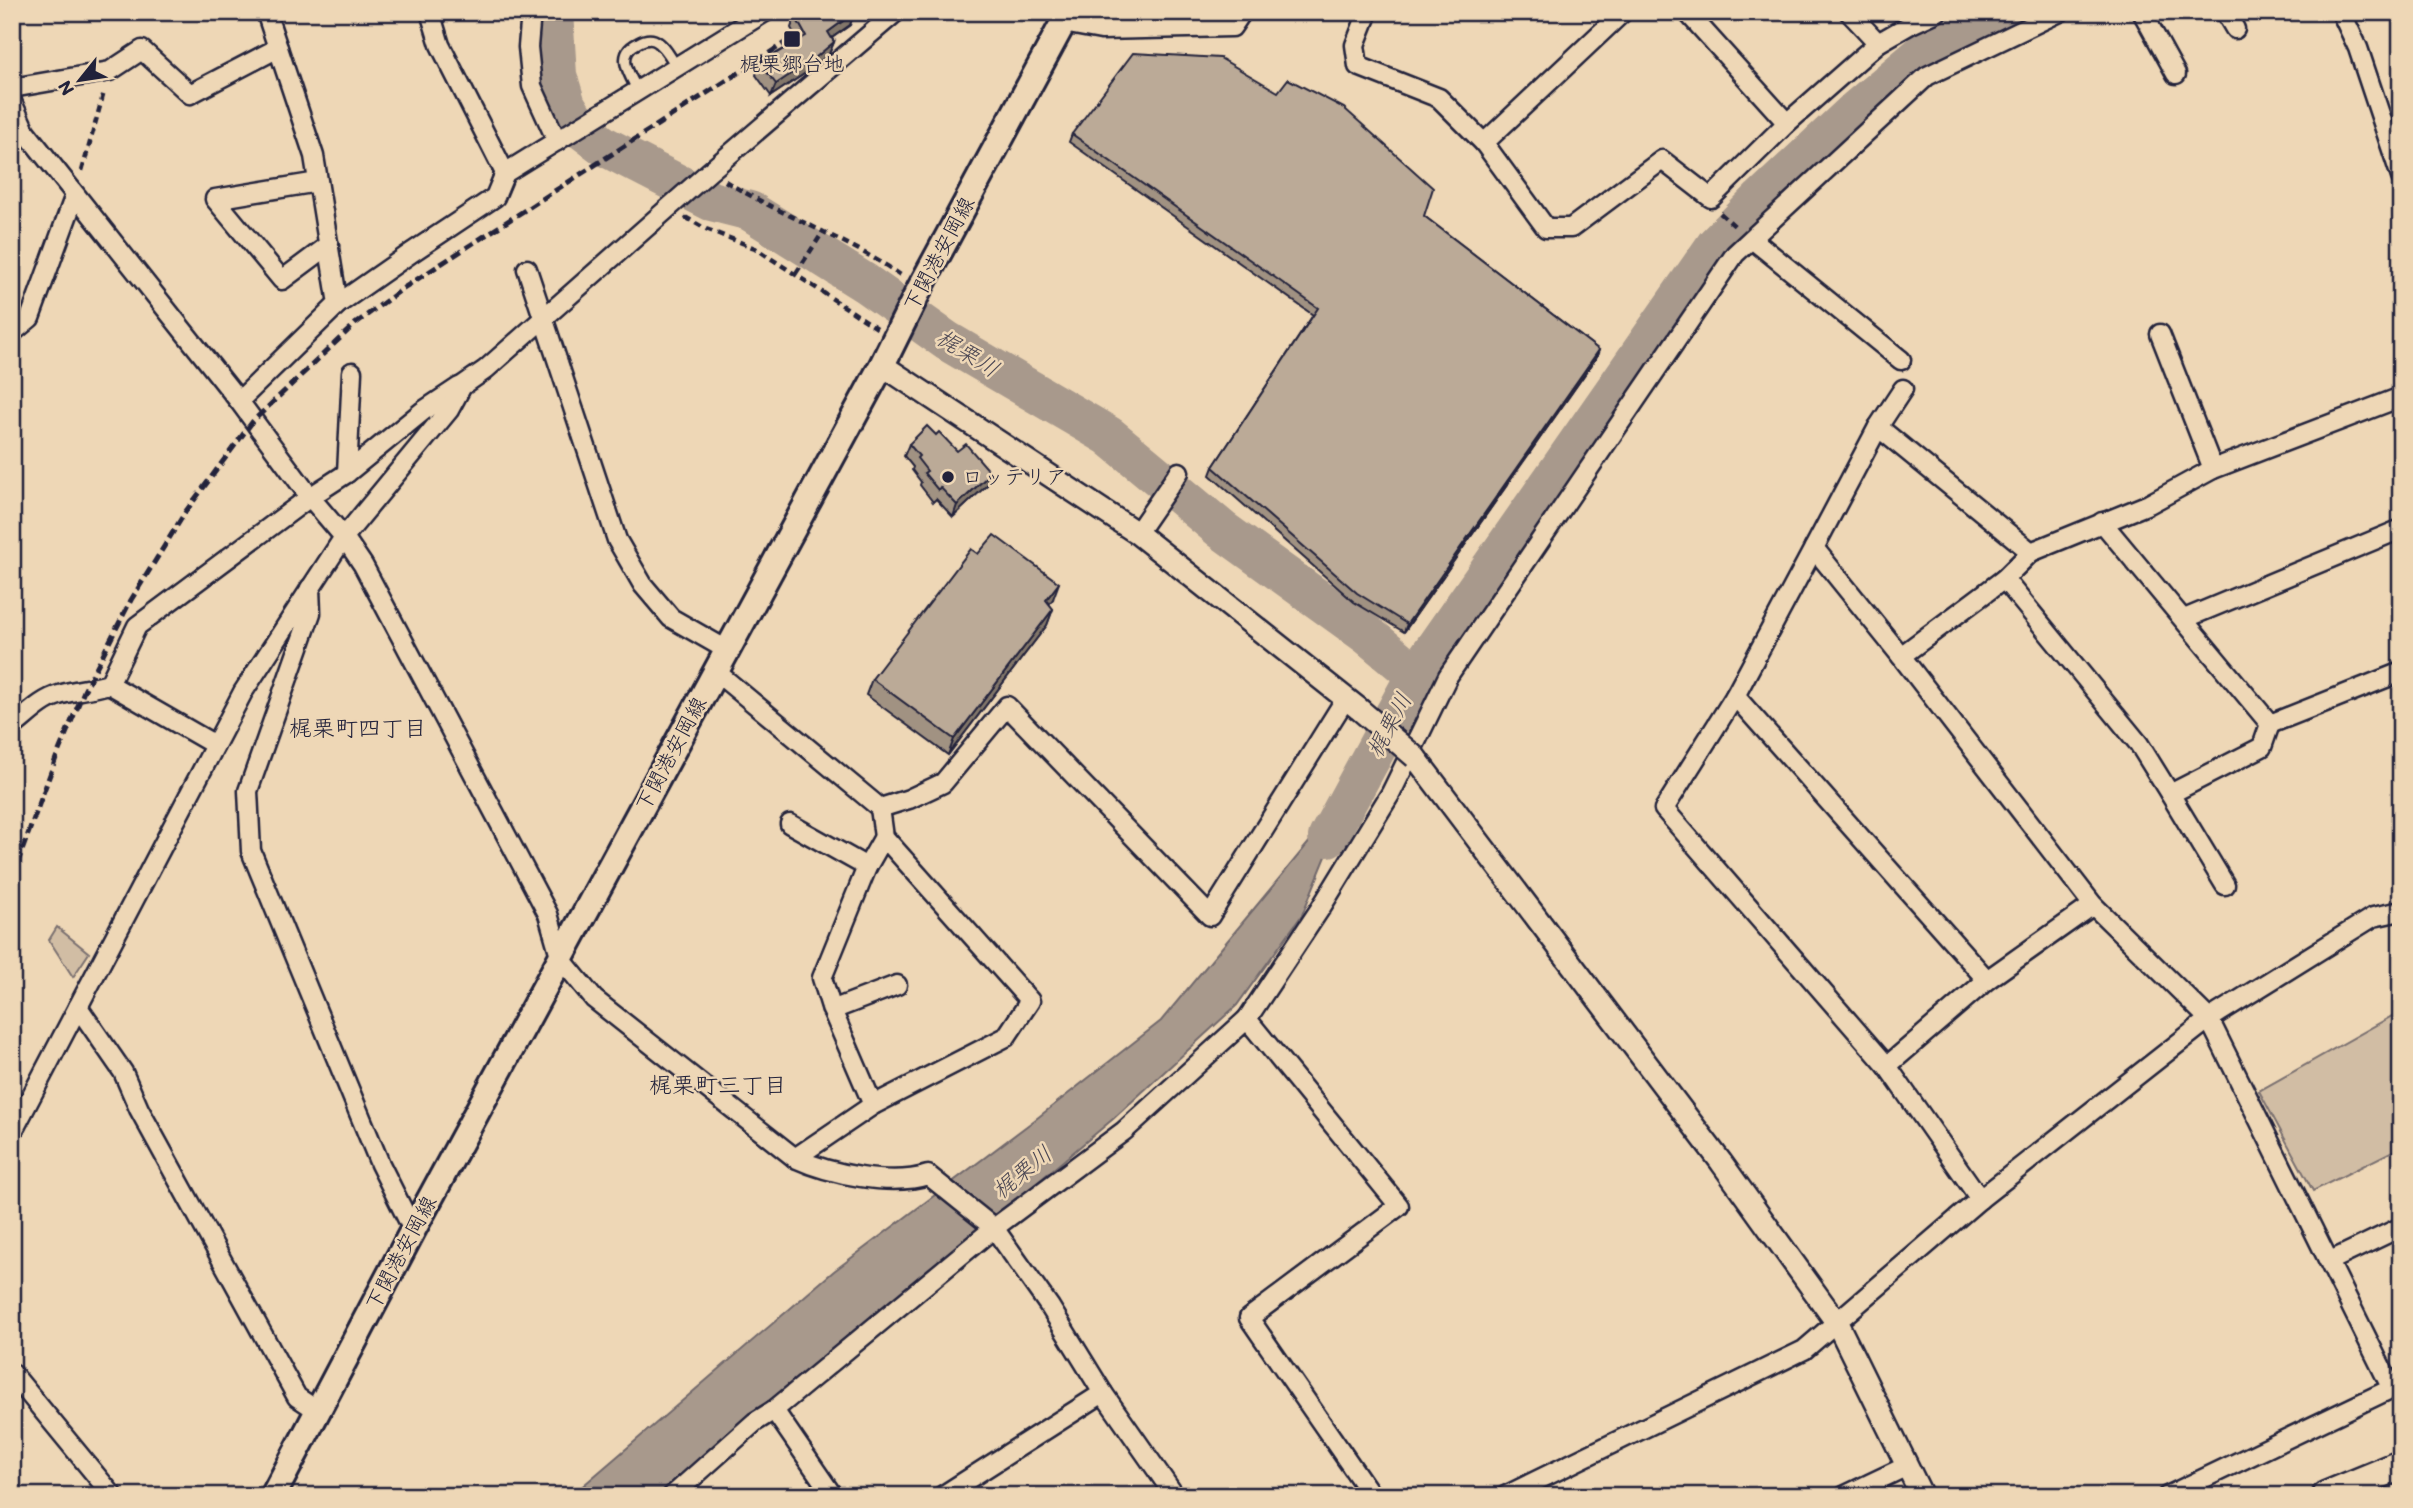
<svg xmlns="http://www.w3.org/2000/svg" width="2413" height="1508" font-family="Itim,'Klee One',sans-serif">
  <rect width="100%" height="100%" fill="#eed7b6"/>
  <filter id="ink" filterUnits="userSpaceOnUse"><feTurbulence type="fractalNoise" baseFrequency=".0143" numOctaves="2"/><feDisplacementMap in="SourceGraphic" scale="14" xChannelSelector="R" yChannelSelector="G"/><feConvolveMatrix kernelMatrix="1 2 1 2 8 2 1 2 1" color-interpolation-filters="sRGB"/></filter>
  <g filter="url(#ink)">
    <!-- green -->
    <g fill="#d1bda4" stroke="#7a7070" stroke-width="2">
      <polygon points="57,927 89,953 73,977 49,940"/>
      <polygon points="2401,1011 2401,1147 2313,1191 2259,1091"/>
    </g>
    <!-- water -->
    <polygon fill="#a8998c" stroke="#72696c" stroke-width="2" points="1354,788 1302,915 1237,1005 1113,1119 663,1496 571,1496 834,1271 1036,1119 1161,1021"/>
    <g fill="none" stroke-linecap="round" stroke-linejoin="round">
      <!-- river -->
      <g stroke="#a8998c" stroke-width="40">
        <polyline points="553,12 557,75 566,105 580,128 604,146 711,201 750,211 865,283 947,341 1109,436 1222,530 1369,636 1416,675"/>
        <polyline points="1328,837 1416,675 1716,245 1761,199 1856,110 1929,48 2006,12"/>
      </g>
      <!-- service casing -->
      <g stroke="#22223b" stroke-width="14">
        <path id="service" d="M638,91C629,74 615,54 638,43C643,40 649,38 654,40C664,44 671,58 676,66"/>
      </g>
      <!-- minor casing -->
      <g stroke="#22223b" stroke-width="23">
        <g id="minor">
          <polyline points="266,12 314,156 338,304"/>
          <polyline points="430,12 440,45 505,173"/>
          <polyline points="531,12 528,47 532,86 557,141"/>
          <polyline points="1368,12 1355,45 1358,66 1439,98 1484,143 1546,228 1571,228 1662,160 1711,198 1787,123 1878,43 1911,24 1937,12"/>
          <polyline points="1687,12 1787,123"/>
          <polyline points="1849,12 1878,43"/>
          <polyline points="2142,12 2176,74"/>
          <polyline points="2225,12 2235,29"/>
          <polyline points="2341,12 2358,48 2401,177"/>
          <polyline points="1063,23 1101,30 1232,27 1242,12"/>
          <polyline points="12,88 110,71 142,50 190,94 278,48"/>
          <path d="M12,102L25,131L239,401L310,497L344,537L363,565L548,914L561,959L594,999L795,1158C830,1174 891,1187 928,1175L994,1228L1050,1307L1103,1393L1175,1496"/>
          <polyline points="1484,143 1623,12"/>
          <polyline points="318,182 215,199 282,280 329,245"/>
          <polyline points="1752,239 1901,360"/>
          <polyline points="527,269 617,540 643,585 671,618 727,650"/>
          <polyline points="12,333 30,318 75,195"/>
          <polyline points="2160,334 2213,469"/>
          <polyline points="239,401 338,304 411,253 495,197 505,173 765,12"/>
          <polyline points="1878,427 1903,389"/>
          <polyline points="347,473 352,372"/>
          <polyline points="2102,522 2270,724 2401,672"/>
          <polyline points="1137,533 1179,472"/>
          <polyline points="1814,548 1878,427 2031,552"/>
          <polyline points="2004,579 2139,744 2170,794 2262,747 2270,724"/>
          <polyline points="310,588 311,613 248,791 251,851 380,1164 413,1230"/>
          <polyline points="2184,619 2401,529"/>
          <polyline points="1901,656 2004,579 2031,552 2149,504 2213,469 2401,397"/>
          <polyline points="715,671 880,808"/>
          <polyline points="109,684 215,745"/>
          <polyline points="1735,696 1987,980"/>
          <path d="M12,727C27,716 41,700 59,695C75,690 92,689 109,684L137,626L310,497L347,473L423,411L459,387"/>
          <polyline points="2170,794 2225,885"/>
          <polyline points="790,824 867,867"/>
          <polyline points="78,1007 123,1072 139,1109 297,1397 318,1411"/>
          <polyline points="832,1010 897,985"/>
          <polyline points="1247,1019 1399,1206 1249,1318 1372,1496"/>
          <polyline points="1887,1066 1987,980 2093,905"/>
          <polyline points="873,1105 832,1010 822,978 867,867 884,837"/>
          <polyline points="12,1133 243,692 344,537 449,410 462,386 485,370 709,172 896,12"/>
          <polyline points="795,1158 873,1105 1006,1037 1030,1001 884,837 880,808 909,799 943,783 1007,706 1210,916 1346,698"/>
          <polyline points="1980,1199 1887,1066 1664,809 1735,696 1814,548 1901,656 2093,905 2209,1019 2392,1389"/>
          <polyline points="2330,1261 2401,1227"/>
          <polyline points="12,1373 113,1496"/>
          <polyline points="774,1410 833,1496"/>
          <polyline points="672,1496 755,1422 774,1410 994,1228 1124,1131 1247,1019 1320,909 1391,793 1448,676 1735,254 1927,76 2060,12"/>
          <polyline points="942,1496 1103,1393"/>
          <polyline points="1505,1496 1804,1350 1980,1199 2209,1019 2373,917 2401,911"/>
          <polyline points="1844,1496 1907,1466"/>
          <polyline points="2167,1496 2401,1384"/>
        </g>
      </g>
      <!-- tertiary casing -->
      <g stroke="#22223b" stroke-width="26">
        <g id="tertiary">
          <polyline points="882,365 1137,533 1359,709"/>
          <polyline points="1415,757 1721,1162 1837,1323 1922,1496"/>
        </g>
      </g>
      <!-- secondary casing -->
      <g stroke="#22223b" stroke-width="30">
        <polyline id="secondary" points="273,1496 413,1230 882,365 920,288 1069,12"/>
      </g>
      <!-- trunk casing -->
      <g stroke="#22223b" stroke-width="33">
        <polyline id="trunk" points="2326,1496 2401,1465"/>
      </g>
      <!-- path -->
      <g stroke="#22223b" stroke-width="4.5" stroke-dasharray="7 5" stroke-linecap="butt">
        <polyline points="82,171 104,92"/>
        <path d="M725,181C782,216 847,238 902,276"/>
        <polyline points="1720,213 1737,228"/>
        <polyline points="685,217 706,229 755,248 877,328"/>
        <polyline points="796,273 823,232"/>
      </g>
      <!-- service -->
      <use href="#service" stroke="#eed7b6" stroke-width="9"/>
      <!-- minor -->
      <use href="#minor" stroke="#eed7b6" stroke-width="18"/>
      <!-- tertiary -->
      <use href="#tertiary" stroke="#eed7b6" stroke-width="21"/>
      <!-- secondary -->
      <use href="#secondary" stroke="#eed7b6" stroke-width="24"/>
      <!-- trunk -->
      <use href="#trunk" stroke="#eed7b6" stroke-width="28"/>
      <!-- rail -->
      <polyline stroke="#22223b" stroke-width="5" stroke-dasharray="10 5" stroke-linecap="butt" points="12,878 56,758 84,691 131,600 186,511 253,421 355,324 402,289 833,12"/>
      <!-- tertiary-bridge casing -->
      <g stroke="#22223b" stroke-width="26" stroke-linecap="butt">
        <polyline id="tertiary-bridge" points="1359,709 1415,757"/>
      </g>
      <!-- tertiary-bridge -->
      <use href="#tertiary-bridge" stroke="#eed7b6" stroke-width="21"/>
    </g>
    <!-- wall -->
    <g fill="#a19282" stroke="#22223b" stroke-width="2">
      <polygon points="854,13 850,25 832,38 834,42 829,54 810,70 771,96 756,75 760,63 798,41 791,28 795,16"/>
      <polygon points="1072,134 1424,216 1599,350 1596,358 1404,632 1354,602 1210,475 1213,467 1313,315 1069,142"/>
      <polygon points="936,435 957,451 991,473 987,485 953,517 936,499 933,502 920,485 921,482 912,470 913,467 904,456 909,444"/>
      <polygon points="978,554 1053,599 1049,604 1053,609 1047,625 948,755 866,695 872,679"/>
    </g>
    <!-- shaded-wall -->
    <g fill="#83776a" stroke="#22223b" stroke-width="2">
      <polygon points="854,13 850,25 823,44 828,32"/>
      <polygon points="834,42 829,54 810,70 771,96 776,84"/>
      <polygon points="1599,350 1596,358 1404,632 1407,624"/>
      <polygon points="991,473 987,485 953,517 957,505"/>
      <polygon points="1059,583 1053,599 1040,616 1046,600"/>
      <polygon points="1053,609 1047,625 948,755 954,739"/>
    </g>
    <!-- building -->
    <g fill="#bbaa97" stroke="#22223b" stroke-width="2">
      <polygon points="801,12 853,12 854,13 828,32 834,42 815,58 776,84 760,63 806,36 795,16"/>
      <polygon points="1133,53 1220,58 1278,92 1288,79 1344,108 1433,188 1424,216 1599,350 1407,624 1357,593 1213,467 1318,308 1072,134"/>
      <polygon points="927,426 936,435 939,432 957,451 966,444 991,473 957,505 940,487 938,490 924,473 927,471 917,458 919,456 909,444"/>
      <polygon points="994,535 1059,583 1046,600 1053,609 954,739 872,679 971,549 978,554"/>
    </g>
  </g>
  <!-- markers -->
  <g fill="#22223b" stroke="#eed7b6" stroke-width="2.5">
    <rect x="783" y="30" width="18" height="18" rx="3.5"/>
    <circle cx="948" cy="477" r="7"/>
  </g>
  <g text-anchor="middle" stroke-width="5" stroke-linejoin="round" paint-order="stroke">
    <!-- poi labels -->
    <g font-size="21" fill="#22223b" stroke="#eed7b6">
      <text x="792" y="71">梶栗郷台地</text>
      <text x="962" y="484" text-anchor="start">ロッテリア</text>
    </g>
    <!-- street labels -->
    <g font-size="21" fill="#22223b" stroke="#eed7b6">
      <text transform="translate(939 254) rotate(-62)" y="7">下関港安岡線</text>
      <text transform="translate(671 754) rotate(-62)" y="7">下関港安岡線</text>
      <text transform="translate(401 1253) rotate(-62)" y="7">下関港安岡線</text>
    </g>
    <!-- water labels -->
    <g font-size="23" font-style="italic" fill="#4a4653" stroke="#eed7b6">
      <text transform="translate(968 353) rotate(32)" y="8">梶栗川</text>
      <text transform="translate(1389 725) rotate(-62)" y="8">梶栗川</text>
      <text transform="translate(1022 1172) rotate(-39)" y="8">梶栗川</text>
    </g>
    <!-- neighbourhood labels -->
    <g font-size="23" fill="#22223b" stroke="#eed7b6">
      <text x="358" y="736">梶栗町四丁目</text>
      <text x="718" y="1093">梶栗町三丁目</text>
    </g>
  </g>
  <!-- margin -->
  <rect width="2413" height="1508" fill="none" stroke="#eed7b6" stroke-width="42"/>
  <rect x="21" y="21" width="2371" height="1466" fill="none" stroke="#22223b" stroke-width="2.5" filter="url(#ink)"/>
  <!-- north arrow -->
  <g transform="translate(80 80) rotate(240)" stroke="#eed7b6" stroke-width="5" paint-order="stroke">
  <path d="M0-5L12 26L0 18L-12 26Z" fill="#22223b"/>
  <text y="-10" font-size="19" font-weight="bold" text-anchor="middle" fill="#22223b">N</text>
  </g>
</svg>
